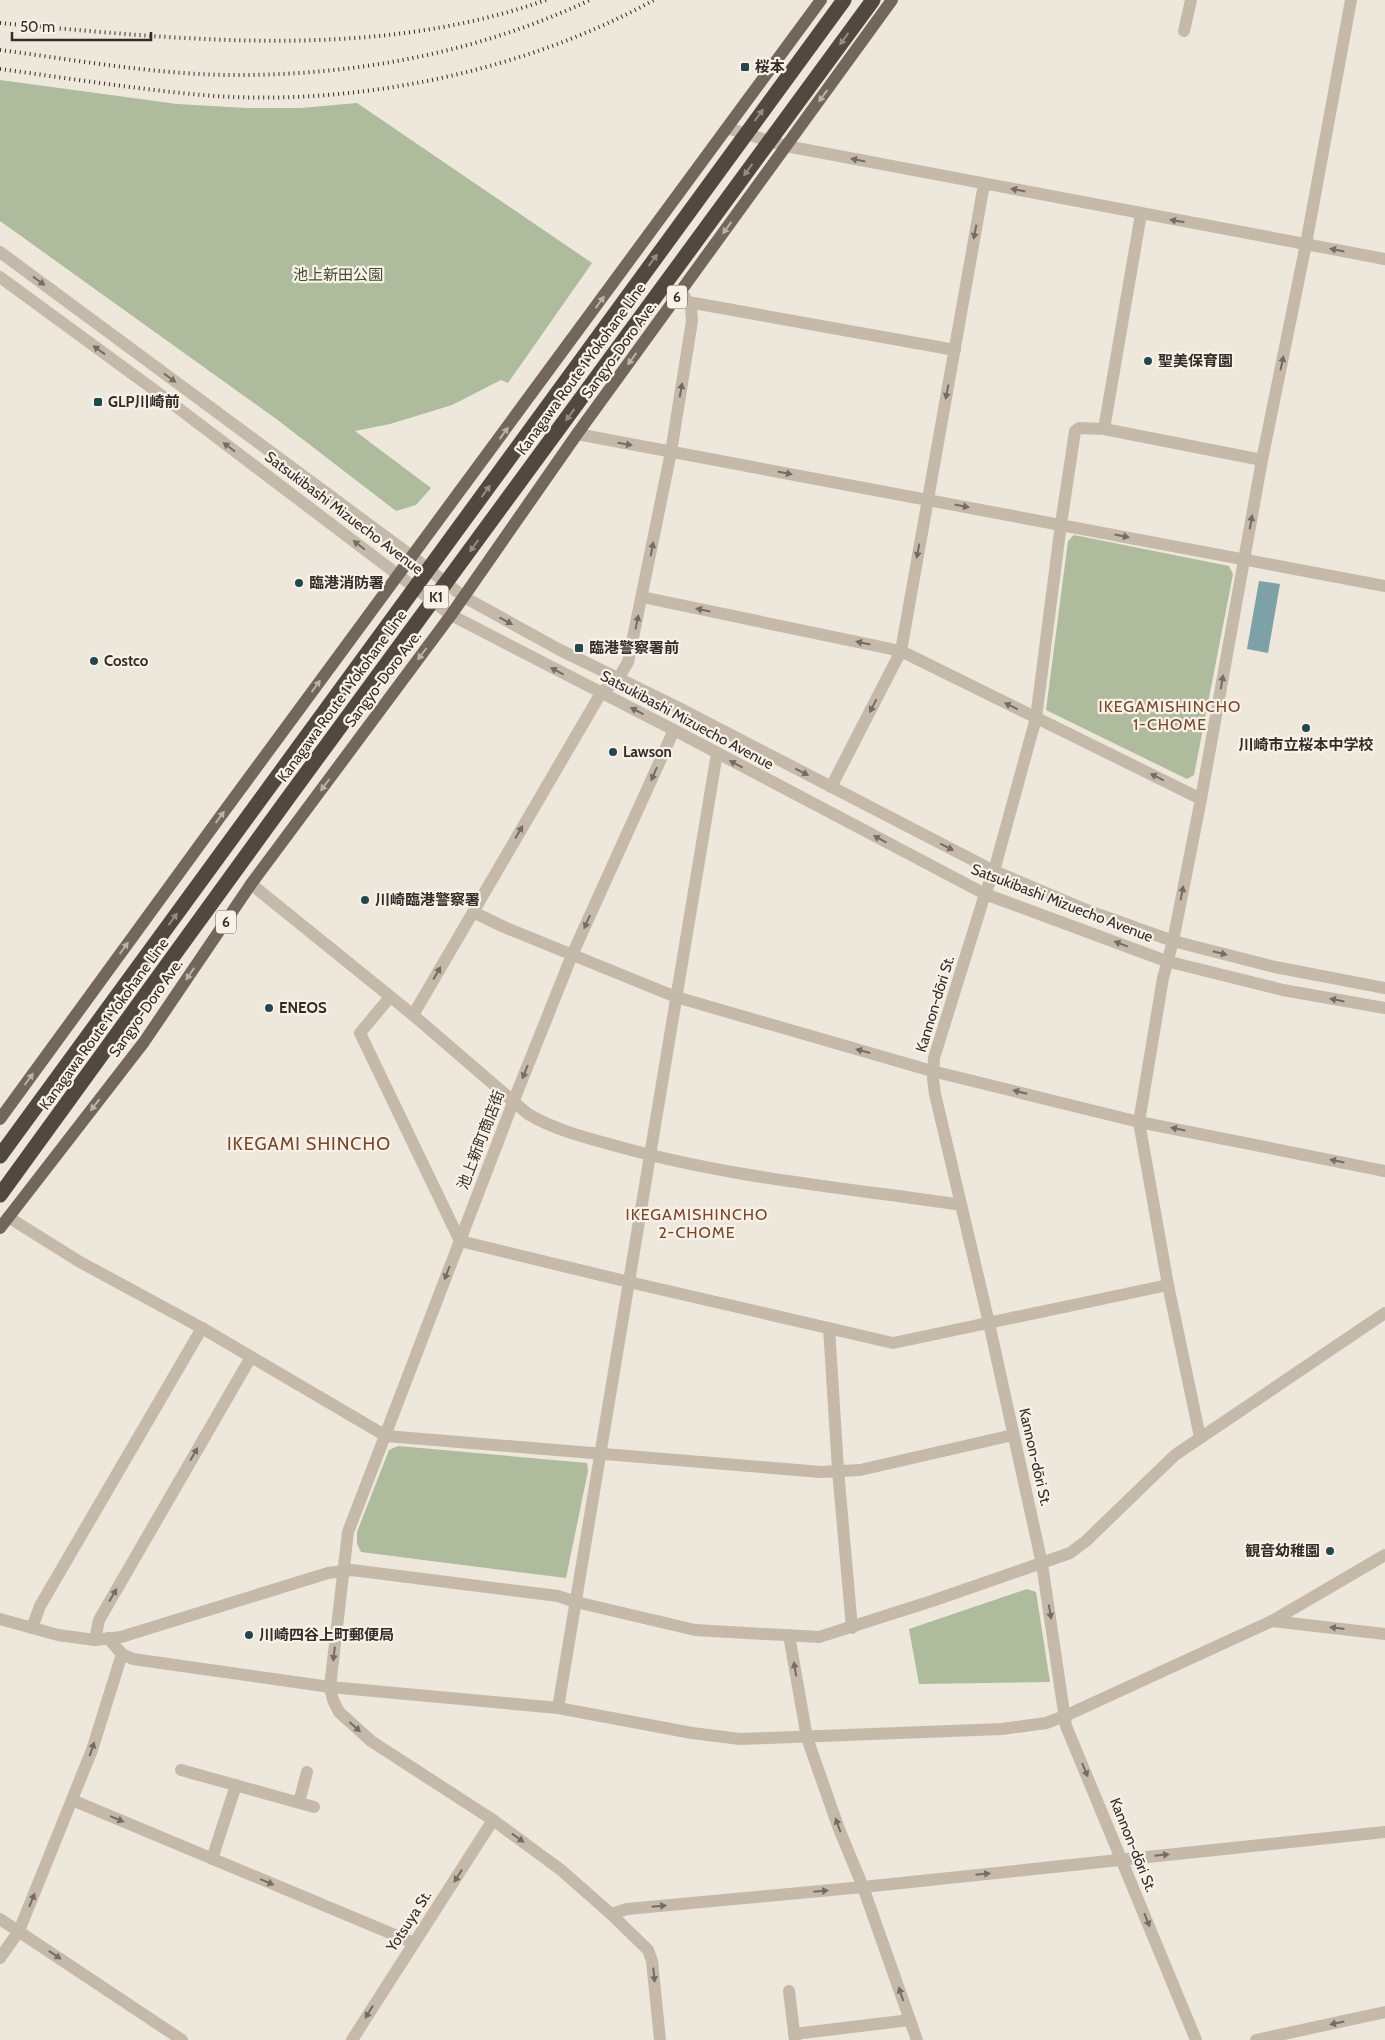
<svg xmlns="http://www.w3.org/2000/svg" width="1385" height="2040" font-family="Cabin,'Noto Sans JP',sans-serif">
  <rect width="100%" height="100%" fill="#eee7db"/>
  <!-- green -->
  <g fill="#aebb9d">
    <polygon points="0,80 177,104 246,108 301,108 357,103 592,263 508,383 501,380 452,405 390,424 355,431 431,488 416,505 396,511 275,418 0,221"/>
    <polygon points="1074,535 1229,566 1233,574 1194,775 1187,779 1046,710 1068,541"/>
    <polygon points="398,1446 587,1463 588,1471 566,1578 361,1552 357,1544 357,1532 389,1450"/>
    <polygon points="1027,1589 1036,1592 1050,1682 919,1684 909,1629"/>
  </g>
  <!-- water -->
  <polygon fill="#7ea1a8" points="1259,581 1280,584 1268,653 1247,649"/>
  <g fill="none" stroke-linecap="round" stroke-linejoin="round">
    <!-- minor -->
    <g stroke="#c5b9a9" stroke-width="12">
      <polyline points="1184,31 1191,0"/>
      <polyline points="727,128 786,146 1385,259"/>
      <polyline points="0,252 413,557 464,597 560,650 683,710 994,871 1089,911 1173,941 1275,967 1385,988"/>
      <polyline points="0,277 153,389 451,615 674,730 985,894 1166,961 1283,990 1385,1008"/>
      <polyline points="688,302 955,350"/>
      <polyline points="1104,429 1141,214"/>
      <polyline points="577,434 1385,586"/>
      <polyline points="642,597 901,651 1201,799"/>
      <polyline points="831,787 901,651 984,184"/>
      <path d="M251,884L413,1015L528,1114C557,1131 588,1138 620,1147C731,1178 847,1188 961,1205"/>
      <polyline points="473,912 504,927 676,997 932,1071 1139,1122 1385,1171"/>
      <polyline points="390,997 360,1033 460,1241 629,1282 893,1343 1168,1285"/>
      <polyline points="413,1015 601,693 618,679 628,662 671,452 692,321 691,307 681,291"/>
      <polyline points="8,1217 80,1262 202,1328 386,1436 821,1472 860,1470 1013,1435"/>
      <polyline points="829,1328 838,1470 852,1628"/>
      <polyline points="1200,1437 1168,1285 1139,1122 1163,978 1173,941 1201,799 1262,460 1306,244 1351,0"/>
      <polyline points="0,1619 58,1635 95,1640 121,1637 328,1573 352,1570 558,1596 576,1602 695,1630 819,1637 932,1601 1070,1553 1086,1541 1175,1455 1385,1313"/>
      <polyline points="1272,1621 1385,1634"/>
      <polyline points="32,1628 40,1606 202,1328"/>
      <polyline points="789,1635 807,1738 839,1829 863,1887 917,2040"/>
      <polyline points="108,1638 122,1654 133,1659 330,1687 558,1708 692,1733 740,1739 1002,1729 1046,1723 1065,1716 1272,1621 1385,1555"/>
      <polyline points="95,1640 99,1620 251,1357"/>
      <polyline points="558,1708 717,753"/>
      <polyline points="181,1770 314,1807"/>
      <polyline points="72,1800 414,1943"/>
      <polyline points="299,1802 307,1772"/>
      <polyline points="212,1859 236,1785"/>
      <polyline points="611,1914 627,1909 863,1887 1385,1832"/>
      <polyline points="0,1919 182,2040"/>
      <polyline points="0,1958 19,1931 92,1750 122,1654"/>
      <polyline points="789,1991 795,2040"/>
      <polyline points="794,2034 910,2020"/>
      <polyline points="352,2040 493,1820"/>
      <polyline points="660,2040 652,1961 648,1950 611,1914 561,1870 493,1820 371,1741 339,1712 333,1700 330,1687 348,1532 514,1100 572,955 674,730"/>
      <polyline points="1196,2040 1066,1726 1042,1564 989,1323 935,1094 933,1079 934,1058 985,894 994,871 1036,718 1061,524 1075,431 1079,428 1104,429 1262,460"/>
      <polyline points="1256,2040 1385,2012"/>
    </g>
    <!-- major -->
    <g stroke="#73665b" stroke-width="12">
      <polyline points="0,1119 220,817 821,0"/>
      <polyline points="0,1228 144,1042 251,884 451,615 577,434 892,0"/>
    </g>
    <!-- rail -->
    <g stroke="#332d28" stroke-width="4" stroke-dasharray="1 4" stroke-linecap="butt">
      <path d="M0,23C181,39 370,62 546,0"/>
      <path d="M0,50C76,60 153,74 229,75C354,76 477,53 590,0"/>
      <path d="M0,69C67,78 135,89 202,95C351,108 523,72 654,0"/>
    </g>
    <!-- highway-bridge -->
    <g stroke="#534840" stroke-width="15">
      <polyline points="0,1156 844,0"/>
      <polyline points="0,1195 288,798 873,0"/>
    </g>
  </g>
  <!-- one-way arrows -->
  <defs><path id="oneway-solid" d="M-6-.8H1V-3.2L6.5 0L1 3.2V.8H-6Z" transform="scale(1.25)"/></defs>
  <g fill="#958c83">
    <use href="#oneway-solid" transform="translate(844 39) rotate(126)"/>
    <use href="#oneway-solid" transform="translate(759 115) rotate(-54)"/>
    <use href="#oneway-solid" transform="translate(748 170) rotate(126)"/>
    <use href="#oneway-solid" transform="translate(653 260) rotate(-54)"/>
    <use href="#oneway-solid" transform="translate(570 415) rotate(126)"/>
    <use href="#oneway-solid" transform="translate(486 491) rotate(-54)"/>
    <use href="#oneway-solid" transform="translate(474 546) rotate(126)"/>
    <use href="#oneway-solid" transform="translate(173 919) rotate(-54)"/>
  </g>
  <g fill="#bcb2a8">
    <use href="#oneway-solid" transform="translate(823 96) rotate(126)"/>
    <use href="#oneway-solid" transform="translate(727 228) rotate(126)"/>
    <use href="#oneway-solid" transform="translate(600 302) rotate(-54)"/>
    <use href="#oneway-solid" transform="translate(632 359) rotate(126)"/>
    <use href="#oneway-solid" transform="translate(504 433) rotate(-54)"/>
    <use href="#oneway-solid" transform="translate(422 654) rotate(127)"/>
    <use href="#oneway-solid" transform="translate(316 686) rotate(-54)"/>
    <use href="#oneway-solid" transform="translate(325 785) rotate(127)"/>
    <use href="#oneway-solid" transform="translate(220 817) rotate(-54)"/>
    <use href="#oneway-solid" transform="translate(124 948) rotate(-54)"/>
    <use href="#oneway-solid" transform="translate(190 974) rotate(124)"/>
    <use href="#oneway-solid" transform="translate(29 1079) rotate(-54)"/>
    <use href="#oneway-solid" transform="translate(95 1105) rotate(128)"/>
  </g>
  <g fill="#756c62">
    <use href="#oneway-solid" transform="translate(858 160) rotate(-169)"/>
    <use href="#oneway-solid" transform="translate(1018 190) rotate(-169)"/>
    <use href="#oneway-solid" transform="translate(1177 221) rotate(-170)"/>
    <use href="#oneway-solid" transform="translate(975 232) rotate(101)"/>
    <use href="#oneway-solid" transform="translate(1337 250) rotate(-169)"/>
    <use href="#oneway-solid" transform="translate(39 281) rotate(36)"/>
    <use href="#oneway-solid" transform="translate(99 350) rotate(-144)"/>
    <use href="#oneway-solid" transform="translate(1282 363) rotate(-78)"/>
    <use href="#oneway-solid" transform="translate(170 378) rotate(36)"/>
    <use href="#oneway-solid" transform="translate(681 390) rotate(-80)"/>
    <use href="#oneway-solid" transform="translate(947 392) rotate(101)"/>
    <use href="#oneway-solid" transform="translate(625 444) rotate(10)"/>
    <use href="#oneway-solid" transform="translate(229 447) rotate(-143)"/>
    <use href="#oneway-solid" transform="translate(785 473) rotate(11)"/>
    <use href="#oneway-solid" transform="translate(962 506) rotate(11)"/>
    <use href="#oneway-solid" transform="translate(1251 522) rotate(-80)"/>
    <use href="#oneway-solid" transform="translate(1122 536) rotate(11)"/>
    <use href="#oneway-solid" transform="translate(359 545) rotate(-143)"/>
    <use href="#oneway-solid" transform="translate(652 549) rotate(-79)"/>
    <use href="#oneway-solid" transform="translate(918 551) rotate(100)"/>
    <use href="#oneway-solid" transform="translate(703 610) rotate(-168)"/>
    <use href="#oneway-solid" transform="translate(506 621) rotate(29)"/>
    <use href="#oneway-solid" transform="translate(637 622) rotate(-78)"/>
    <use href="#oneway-solid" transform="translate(863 643) rotate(-168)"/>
    <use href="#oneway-solid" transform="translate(557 671) rotate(-152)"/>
    <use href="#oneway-solid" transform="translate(1222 682) rotate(-80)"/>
    <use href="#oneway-solid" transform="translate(873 706) rotate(117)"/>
    <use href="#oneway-solid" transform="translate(1011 706) rotate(-154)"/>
    <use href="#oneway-solid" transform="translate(637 711) rotate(-153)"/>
    <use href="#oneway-solid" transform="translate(736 764) rotate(-152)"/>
    <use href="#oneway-solid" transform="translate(802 772) rotate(27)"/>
    <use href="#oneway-solid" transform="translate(654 774) rotate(114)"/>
    <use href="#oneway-solid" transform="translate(1157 777) rotate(-154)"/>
    <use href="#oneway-solid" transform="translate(519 832) rotate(-60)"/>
    <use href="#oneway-solid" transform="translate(880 839) rotate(-152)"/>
    <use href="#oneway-solid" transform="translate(947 847) rotate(27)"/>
    <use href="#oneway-solid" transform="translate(1182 893) rotate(-79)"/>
    <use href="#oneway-solid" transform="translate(587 922) rotate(114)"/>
    <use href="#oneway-solid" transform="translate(1121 944) rotate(-159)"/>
    <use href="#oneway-solid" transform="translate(1220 953) rotate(14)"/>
    <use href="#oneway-solid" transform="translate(437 973) rotate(-60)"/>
    <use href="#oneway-solid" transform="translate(1337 1000) rotate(-169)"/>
    <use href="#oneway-solid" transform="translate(863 1051) rotate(-165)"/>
    <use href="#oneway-solid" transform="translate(525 1072) rotate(112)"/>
    <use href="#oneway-solid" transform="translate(1020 1092) rotate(-166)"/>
    <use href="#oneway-solid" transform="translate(1178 1129) rotate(-169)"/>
    <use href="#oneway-solid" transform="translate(1337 1161) rotate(-169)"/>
    <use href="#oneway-solid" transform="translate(447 1273) rotate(111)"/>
    <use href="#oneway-solid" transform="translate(194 1454) rotate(-60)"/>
    <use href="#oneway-solid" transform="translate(113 1595) rotate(-60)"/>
    <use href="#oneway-solid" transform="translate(1050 1612) rotate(81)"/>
    <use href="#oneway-solid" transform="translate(1337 1628) rotate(-173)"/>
    <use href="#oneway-solid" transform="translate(334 1654) rotate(97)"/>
    <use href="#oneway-solid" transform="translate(795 1669) rotate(-100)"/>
    <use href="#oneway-solid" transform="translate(355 1727) rotate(42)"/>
    <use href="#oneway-solid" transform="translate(92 1749) rotate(-71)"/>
    <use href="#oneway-solid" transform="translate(1085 1770) rotate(67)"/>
    <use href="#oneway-solid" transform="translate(117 1819) rotate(23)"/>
    <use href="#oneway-solid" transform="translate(838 1825) rotate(-110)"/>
    <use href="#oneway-solid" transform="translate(518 1838) rotate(36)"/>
    <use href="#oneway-solid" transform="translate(1162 1855) rotate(-6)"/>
    <use href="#oneway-solid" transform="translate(983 1874) rotate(-6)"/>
    <use href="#oneway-solid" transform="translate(458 1876) rotate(122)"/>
    <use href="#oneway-solid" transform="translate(267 1882) rotate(23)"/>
    <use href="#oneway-solid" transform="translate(821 1891) rotate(-5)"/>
    <use href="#oneway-solid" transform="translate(32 1900) rotate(-68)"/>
    <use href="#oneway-solid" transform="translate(659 1906) rotate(-5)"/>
    <use href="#oneway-solid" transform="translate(1147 1920) rotate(68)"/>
    <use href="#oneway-solid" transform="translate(55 1955) rotate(34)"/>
    <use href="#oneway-solid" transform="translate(654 1975) rotate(84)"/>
    <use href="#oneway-solid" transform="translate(901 1994) rotate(-109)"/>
    <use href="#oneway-solid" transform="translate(369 2012) rotate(122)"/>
    <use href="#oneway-solid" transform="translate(1337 2023) rotate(168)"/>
  </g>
  <!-- markers -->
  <g fill="#23474f" stroke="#f7f1e7" stroke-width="2">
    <rect x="740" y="62" width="10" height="10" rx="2.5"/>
    <circle cx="1148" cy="361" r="5"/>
    <rect x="93" y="397" width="10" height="10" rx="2.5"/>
    <circle cx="299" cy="583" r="5"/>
    <rect x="574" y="643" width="10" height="10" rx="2.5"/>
    <circle cx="94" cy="661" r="5"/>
    <circle cx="1306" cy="728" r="5"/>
    <circle cx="613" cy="752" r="5"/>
    <circle cx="365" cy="900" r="5"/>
    <circle cx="269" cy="1008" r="5"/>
    <circle cx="1330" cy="1551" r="5"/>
    <circle cx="249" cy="1635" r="5"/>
  </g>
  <g text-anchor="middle" stroke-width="4.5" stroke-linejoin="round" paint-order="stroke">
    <!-- shield labels -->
    <g fill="#f7f1e7" stroke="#6e6861" stroke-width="1">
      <rect x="667" y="285.5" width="20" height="23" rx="4"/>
      <rect x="423.5" y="585.5" width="25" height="23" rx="4"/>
      <rect x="216" y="910.5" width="20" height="23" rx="4"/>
    </g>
    <g font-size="14" font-weight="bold" fill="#332d28">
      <text x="677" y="302">6</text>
      <text x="436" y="602">K1</text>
      <text x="226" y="927">6</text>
    </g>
    <!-- poi labels -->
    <g font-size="15" font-weight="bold" fill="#332d28" stroke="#f7f1e7" text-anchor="start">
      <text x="755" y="72">桜本</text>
      <text x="1158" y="366">聖美保育園</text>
      <text x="108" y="407">GLP川崎前</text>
      <text x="309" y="588">臨港消防署</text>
      <text x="589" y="653">臨港警察署前</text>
      <text x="104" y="666">Costco</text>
      <text x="1306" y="750" text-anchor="middle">川崎市立桜本中学校</text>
      <text x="623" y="757">Lawson</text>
      <text x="375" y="905">川崎臨港警察署</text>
      <text x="279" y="1013">ENEOS</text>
      <text x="1320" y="1556" text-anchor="end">観音幼稚園</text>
      <text x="259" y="1640">川崎四谷上町郵便局</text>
    </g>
    <!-- park labels -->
    <g font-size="15" fill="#3f4e2f" stroke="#f7f1e7">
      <text x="338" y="280">池上新田公園</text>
    </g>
    <!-- street labels -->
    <g font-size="15" fill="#332d28" stroke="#f7f1e7">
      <text transform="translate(619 350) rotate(-54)" y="5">Sangyo-Doro Ave.</text>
      <text transform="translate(581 369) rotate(-54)" y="5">Kanagawa Route 1 Yokohane Line</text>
      <text transform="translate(344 513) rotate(37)" y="5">Satsukibashi Mizuecho Avenue</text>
      <text transform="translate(383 679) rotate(-53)" y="5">Sangyo-Doro Ave.</text>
      <text transform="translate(342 696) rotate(-54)" y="5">Kanagawa Route 1 Yokohane Line</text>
      <text transform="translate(687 720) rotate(28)" y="5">Satsukibashi Mizuecho Avenue</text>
      <text transform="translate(1062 903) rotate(21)" y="5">Satsukibashi Mizuecho Avenue</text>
      <text transform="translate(935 1004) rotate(-73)" y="5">Kannon-dōri St.</text>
      <text transform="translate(146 1008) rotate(-55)" y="5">Sangyo-Doro Ave.</text>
      <text transform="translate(104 1024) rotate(-54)" y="5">Kanagawa Route 1 Yokohane Line</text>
      <text transform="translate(481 1140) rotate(-69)" y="5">池上新町商店街</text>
      <text transform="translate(1035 1457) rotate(77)" y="5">Kannon-dōri St.</text>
      <text transform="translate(1133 1845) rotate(68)" y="5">Kannon-dōri St.</text>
      <text transform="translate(409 1921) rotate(-57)" y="5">Yotsuya St.</text>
    </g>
    <!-- neighbourhood labels -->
    <g font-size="16" letter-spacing="1" fill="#78462b" stroke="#f7f1e7">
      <text x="1170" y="712">IKEGAMISHINCHO<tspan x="1170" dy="18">1-CHOME</tspan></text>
      <text x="697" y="1220">IKEGAMISHINCHO<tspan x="697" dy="18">2-CHOME</tspan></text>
    </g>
    <!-- quarter labels -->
    <g font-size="18" letter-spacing="1" fill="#78462b" stroke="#f7f1e7">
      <text x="309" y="1150">IKEGAMI SHINCHO</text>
    </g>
  </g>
  <!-- scale -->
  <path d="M12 32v8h139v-8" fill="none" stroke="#332d28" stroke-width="2.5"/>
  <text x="20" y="32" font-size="15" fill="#332d28" stroke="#f7f1e7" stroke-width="4" paint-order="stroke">50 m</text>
</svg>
